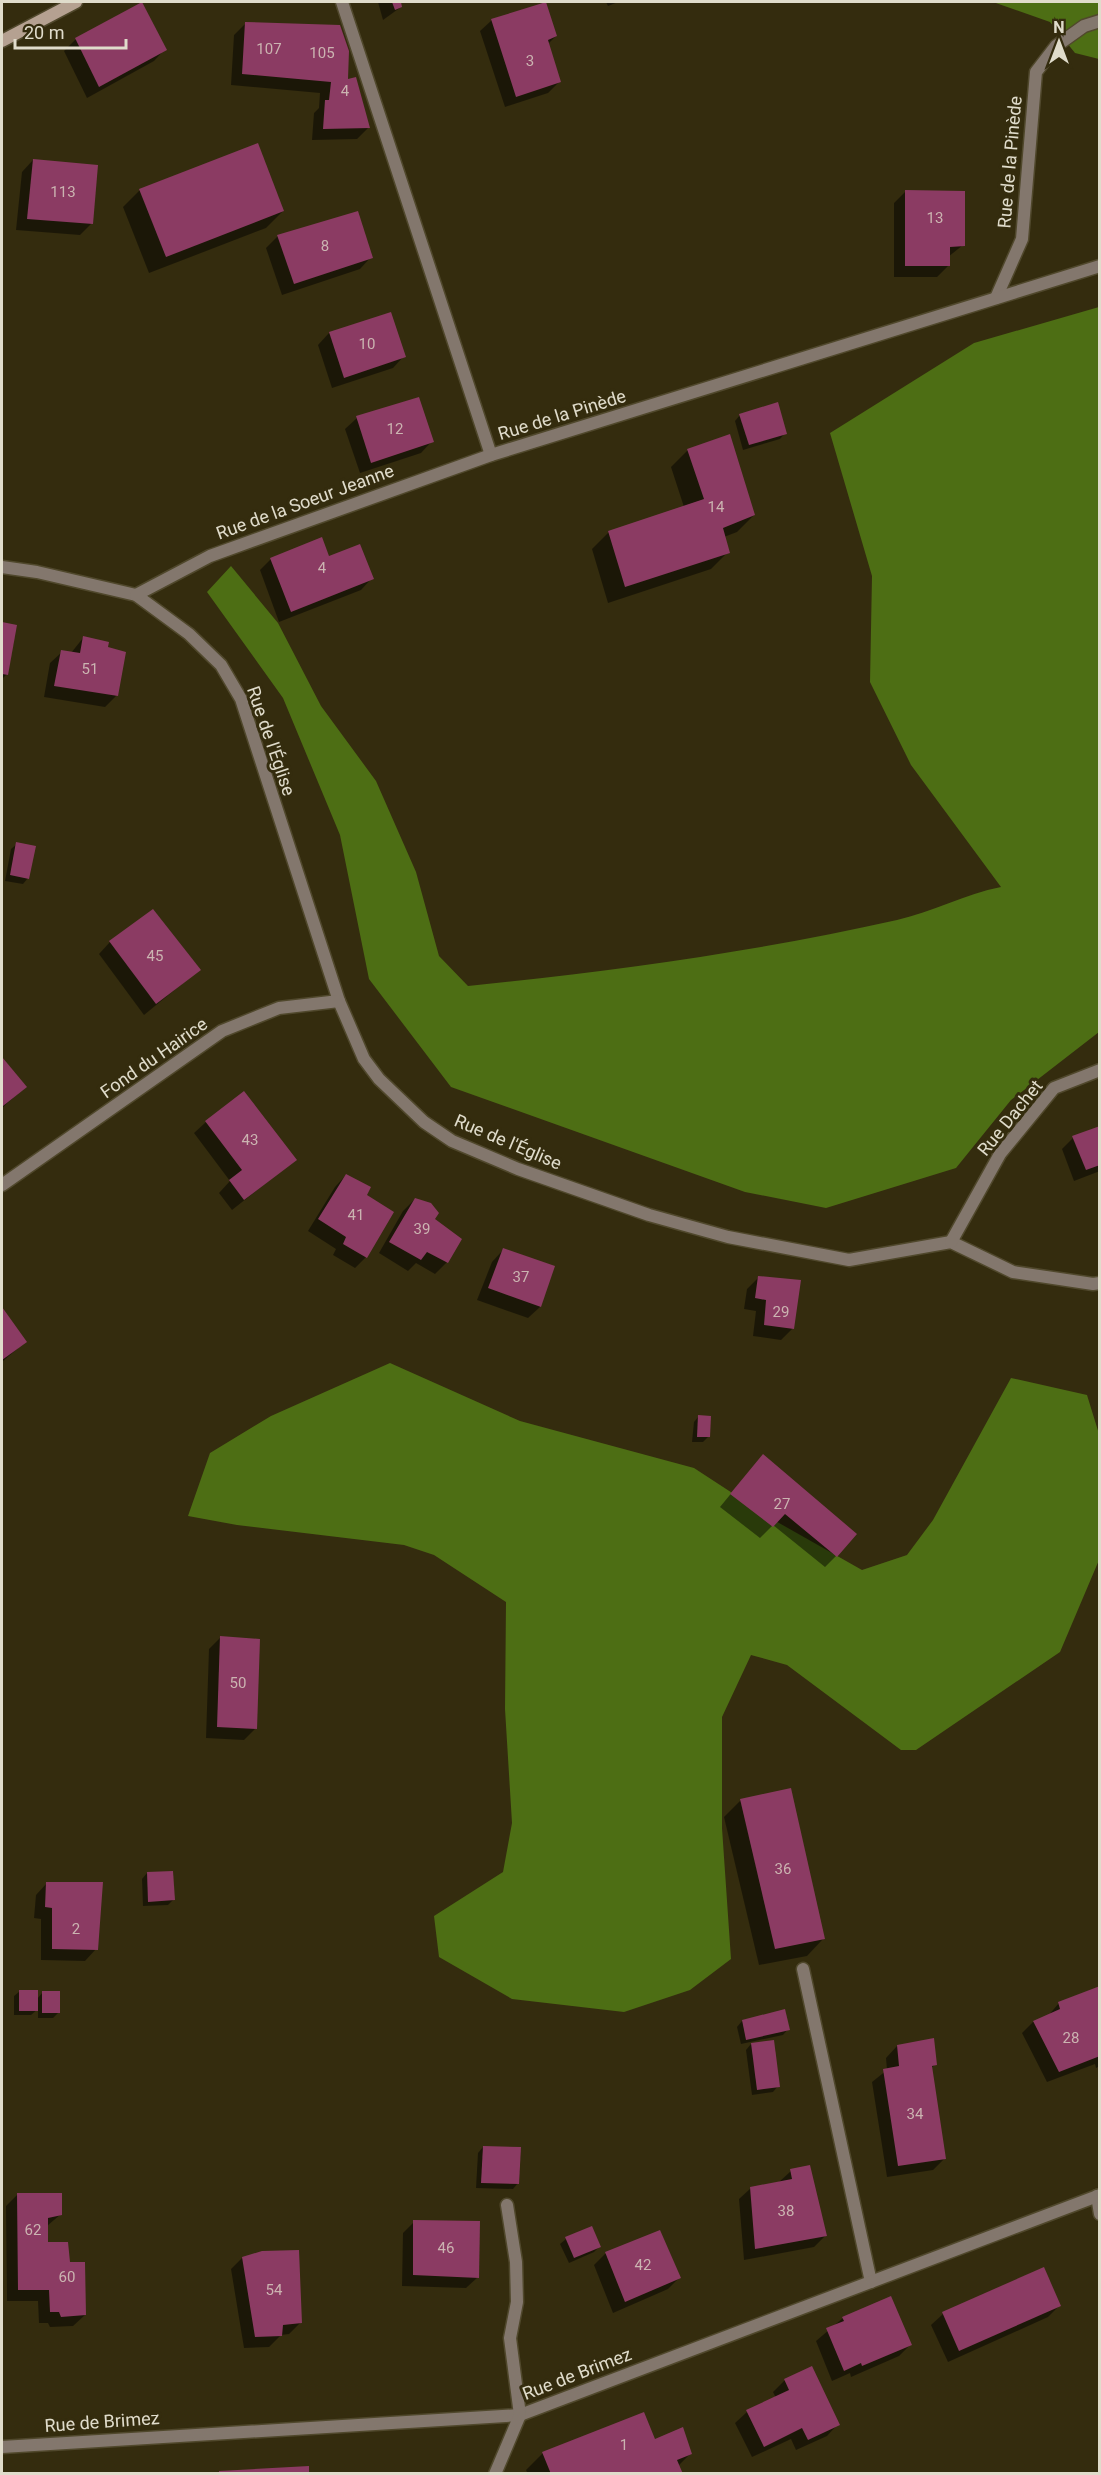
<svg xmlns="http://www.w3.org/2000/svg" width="1101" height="2475" font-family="Roboto,sans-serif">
  <rect width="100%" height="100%" fill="#342c0e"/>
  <!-- forest -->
  <g fill="#4d6e14">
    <polygon points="993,2 1099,2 1099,59 1075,53 1050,22"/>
    <path d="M1099,307V1032L1011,1100L956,1168L826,1208L745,1192L451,1087L369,979L340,835L283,698L207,592L231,566L278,623L321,706L376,781L416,872L439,956L468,986C612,971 755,952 897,920C932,912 965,894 1001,887L911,765L870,682L872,576L830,433L974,343Z"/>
    <polygon points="390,1363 520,1421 694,1468 772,1519 862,1570 907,1555 933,1520 1011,1378 1087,1395 1099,1434 1099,1560 1060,1652 916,1750 901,1750 787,1665 751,1655 722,1717 722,1828 731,1959 690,1990 624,2012 512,1999 439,1957 434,1916 503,1872 512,1823 505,1709 506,1602 434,1555 404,1545 237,1525 188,1516 210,1453 271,1416"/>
  </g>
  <!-- shadow -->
  <g fill="#0007">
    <polygon points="378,2 399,2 401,7 383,20"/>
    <polygon points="606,2 618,2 608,6"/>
    <polygon points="142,3 165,49 154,61 87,98 64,51 75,40"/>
    <polygon points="492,20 556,36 548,44 559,82 548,93 505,107 480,31"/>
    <polygon points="246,23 346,81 368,128 357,139 312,140 314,113 319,108 320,93 231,85 234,35"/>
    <polygon points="33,160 91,224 80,235 16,230 22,172"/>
    <polygon points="140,190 283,211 266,228 149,273 123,207"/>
    <polygon points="905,192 963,245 948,257 948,266 937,277 894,277 894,203"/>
    <polygon points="278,236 371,257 360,269 282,295 266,248"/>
    <polygon points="329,333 404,356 393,368 332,388 318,345"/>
    <polygon points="740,415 785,433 780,439 743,450 735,421"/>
    <polygon points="357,418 432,441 421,453 360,473 345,429"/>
    <polygon points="688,450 754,515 737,532 724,537 728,552 711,569 608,603 592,549 609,532 684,507 671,467"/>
    <polygon points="329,558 372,578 361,590 279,622 260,570 271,559"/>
    <polygon points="2,623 15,626 7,674 2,679"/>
    <polygon points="83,638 116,696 105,707 44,697 50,663 62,652 71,653"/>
    <polygon points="17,844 28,878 23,884 5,881 11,849"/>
    <polygon points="110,942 199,970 144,1015 99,954"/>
    <polygon points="2,1059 25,1087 2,1108"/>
    <polygon points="206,1122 295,1160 232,1210 219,1193 230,1181 194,1133"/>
    <polygon points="1100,1127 1100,1171 1074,1181 1062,1149 1073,1138"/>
    <polygon points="346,1175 366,1257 355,1268 333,1255 336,1249 308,1231 335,1187"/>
    <polygon points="415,1199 433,1220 460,1240 447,1262 435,1274 416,1263 408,1271 379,1253 403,1211"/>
    <polygon points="503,1250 553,1267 540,1307 528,1318 477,1300 492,1262"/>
    <polygon points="759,1277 793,1328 781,1340 753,1336 756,1311 744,1309 747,1289"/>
    <polygon points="2,1310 25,1342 2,1362"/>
    <polygon points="699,1416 708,1437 703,1442 692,1442 694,1422"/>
    <polygon points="752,1468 836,1556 825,1567 773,1525 760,1538 720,1507"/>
    <polygon points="220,1638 255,1729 244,1740 206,1738 209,1649"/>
    <polygon points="741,1800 823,1939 807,1956 759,1965 724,1817"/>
    <polygon points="147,1873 173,1900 168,1905 143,1906 142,1879"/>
    <polygon points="47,1883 96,1949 85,1961 41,1960 41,1919 34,1918 36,1895"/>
    <polygon points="1100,1987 1100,2066 1096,2068 1095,2064 1047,2082 1022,2033 1033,2022 1048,2016 1059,2003"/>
    <polygon points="20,1991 37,1999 43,1992 59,2012 53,2018 38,2018 38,2009 31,2015 14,2015 14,1996"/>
    <polygon points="742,2021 788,2029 783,2035 741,2044 737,2027"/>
    <polygon points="751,2044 778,2086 773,2092 752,2095 746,2050"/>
    <polygon points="897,2046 936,2064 931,2068 944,2159 933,2170 887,2177 872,2082 887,2070 886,2058"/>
    <polygon points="483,2147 518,2183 513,2189 476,2188 478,2153"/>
    <polygon points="791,2171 825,2236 814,2247 744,2260 739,2199 751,2188 779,2182"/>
    <polygon points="18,2194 61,2214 47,2226 47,2244 68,2264 85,2315 73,2326 50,2327 48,2323 39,2323 38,2301 7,2301 6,2206"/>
    <polygon points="414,2222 478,2277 466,2288 402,2286 403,2233"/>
    <polygon points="660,2232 679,2278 668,2289 613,2313 594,2265 605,2254"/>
    <polygon points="566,2239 599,2247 594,2252 569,2263 560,2244"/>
    <polygon points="242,2258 301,2322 289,2334 281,2335 269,2347 244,2348 231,2269"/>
    <polygon points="1060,2305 1048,2317 948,2362 931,2325 943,2314"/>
    <polygon points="843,2318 910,2345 899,2356 851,2377 850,2373 832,2381 816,2341"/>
    <polygon points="811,2368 838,2424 827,2436 796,2450 791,2439 752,2457 735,2423 747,2412 776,2398 773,2392 784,2381"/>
    <polygon points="654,2441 691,2453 678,2466 681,2474 528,2474 526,2470 543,2453"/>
  </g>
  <!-- building -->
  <g fill="#8b3b63">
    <polygon points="142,2 167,50 99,87 75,38"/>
    <polygon points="392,2 401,2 402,7 395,10"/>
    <polygon points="546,2 557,36 548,40 561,82 516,97 491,19"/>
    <polygon points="245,22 340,25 349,51 348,79 356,77 370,128 323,129 325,100 329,100 331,82 242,74"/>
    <polygon points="258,143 284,211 166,257 139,189"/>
    <polygon points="33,159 98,165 93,224 27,219"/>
    <polygon points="905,190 965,191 965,246 950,247 950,266 905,266"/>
    <polygon points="358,211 373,258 294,284 277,235"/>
    <polygon points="391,312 406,357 344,378 329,332"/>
    <polygon points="419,397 434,442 371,463 356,416"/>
    <polygon points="778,402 787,434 749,445 739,414"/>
    <polygon points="730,434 755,515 723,528 730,553 625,587 608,531 704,499 687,449"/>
    <polygon points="322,537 329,556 360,544 374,579 291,612 270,558"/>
    <polygon points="2,622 17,625 8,675 2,674"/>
    <polygon points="83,636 109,642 108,647 126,652 118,696 54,686 61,650 80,653"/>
    <polygon points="16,842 36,846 29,879 10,875"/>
    <polygon points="153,909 201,970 156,1004 109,941"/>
    <polygon points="2,1057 27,1087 3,1106 2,1104"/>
    <polygon points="244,1091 297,1160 244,1200 229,1180 242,1170 205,1121"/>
    <polygon points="1100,1126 1100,1165 1086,1170 1072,1136"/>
    <polygon points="346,1174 371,1187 367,1195 394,1212 367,1258 343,1244 346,1237 318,1219"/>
    <polygon points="415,1198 431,1203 439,1213 435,1219 462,1239 448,1263 427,1252 421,1260 389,1242"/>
    <polygon points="503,1248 555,1266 541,1307 488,1288"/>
    <polygon points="758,1276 801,1280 794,1329 764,1325 766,1300 755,1298"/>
    <polygon points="2,1307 27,1342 2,1360"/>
    <polygon points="698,1415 711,1416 710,1437 697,1437"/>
    <polygon points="763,1454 857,1534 837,1557 785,1514 773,1527 730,1494"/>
    <polygon points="220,1636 260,1639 257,1729 217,1727"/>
    <polygon points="791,1788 825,1939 775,1949 740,1799"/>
    <polygon points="173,1871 175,1900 148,1902 147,1872"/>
    <polygon points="46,1882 103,1882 98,1950 52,1949 52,1908 45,1907"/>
    <polygon points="1100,1986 1100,2056 1059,2072 1033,2021 1060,2009 1058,2002"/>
    <rect x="19" y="1990" width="19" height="21"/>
    <rect x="42" y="1991" width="18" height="22"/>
    <polygon points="785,2009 790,2030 746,2040 742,2020"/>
    <polygon points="934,2038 937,2065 932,2066 946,2159 898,2166 883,2069 899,2066 897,2045"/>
    <polygon points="774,2040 780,2087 757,2090 751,2043"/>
    <polygon points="483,2146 521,2147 519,2184 481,2183"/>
    <polygon points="810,2165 827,2236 755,2249 750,2187 792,2179 790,2169"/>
    <polygon points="17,2193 62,2193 62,2215 48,2218 48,2242 68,2242 70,2262 85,2262 86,2315 61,2317 59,2312 50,2312 49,2290 18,2290"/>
    <polygon points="413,2220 480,2221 479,2278 413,2275"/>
    <polygon points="592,2226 601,2247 574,2258 565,2237"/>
    <polygon points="660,2230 681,2278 625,2302 605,2252"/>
    <polygon points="299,2250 302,2323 283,2325 282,2336 255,2337 242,2257 262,2251"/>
    <polygon points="1044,2267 1061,2306 959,2351 942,2312"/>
    <polygon points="891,2296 912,2345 862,2366 861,2363 844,2371 826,2328 844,2321 842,2317"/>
    <polygon points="812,2366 840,2425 808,2440 802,2428 764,2447 746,2410 789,2390 784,2379"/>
    <polygon points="644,2412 655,2439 683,2427 692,2454 677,2460 683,2474 551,2474 542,2452"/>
    <polygon points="309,2466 309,2474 219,2474 219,2471"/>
  </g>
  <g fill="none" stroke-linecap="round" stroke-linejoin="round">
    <!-- minor casing -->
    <g stroke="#50482c" stroke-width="15">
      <g id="minor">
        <polyline points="342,2 491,455"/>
        <polyline points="996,298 1022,239 1036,72 1056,46 1084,26 1100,21"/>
        <polyline points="2,567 37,572 136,595 189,634 221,665 241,699 339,1001 364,1059 379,1079 424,1122 452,1141 518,1169 649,1215 728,1237 849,1260 951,1242 1013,1272 1093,1284 1100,1283"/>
        <polyline points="136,595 210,556 491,455 1100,266"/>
        <polyline points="2,1185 222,1031 279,1008 339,1001"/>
        <polyline points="951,1242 1000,1154 1054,1088 1100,1070"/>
        <polyline points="803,1969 871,2282"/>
        <polyline points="1097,2196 1100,2214"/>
        <polyline points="2,2447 520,2415 1100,2195"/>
        <polyline points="495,2474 520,2415 510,2338 517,2302 516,2262 507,2205"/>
      </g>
    </g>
    <!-- secondary casing -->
    <g stroke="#50482c" stroke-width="15">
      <polyline id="secondary" points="2,41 76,2"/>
    </g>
    <!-- minor -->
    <use href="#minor" stroke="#83776d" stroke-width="12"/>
    <!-- secondary -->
    <use href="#secondary" stroke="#b5a191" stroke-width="12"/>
  </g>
  <g text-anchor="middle" stroke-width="6" stroke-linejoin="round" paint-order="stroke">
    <!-- number labels -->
    <g font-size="15" fill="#cbb4b1">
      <text x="269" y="54">107</text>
      <text x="322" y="58">105</text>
      <text x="530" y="66">3</text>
      <text x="345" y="96">4</text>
      <text x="63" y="197">113</text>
      <text x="935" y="223">13</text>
      <text x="325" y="251">8</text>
      <text x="367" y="349">10</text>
      <text x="395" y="434">12</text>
      <text x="716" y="512">14</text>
      <text x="322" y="573">4</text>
      <text x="90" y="674">51</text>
      <text x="155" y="961">45</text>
      <text x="250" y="1145">43</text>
      <text x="356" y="1220">41</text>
      <text x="422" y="1234">39</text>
      <text x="521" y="1282">37</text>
      <text x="781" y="1317">29</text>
      <text x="782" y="1509">27</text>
      <text x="238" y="1688">50</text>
      <text x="783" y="1874">36</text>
      <text x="76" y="1934">2</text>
      <text x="1071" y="2043">28</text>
      <text x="915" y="2119">34</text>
      <text x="786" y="2216">38</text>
      <text x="33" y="2235">62</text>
      <text x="446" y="2253">46</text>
      <text x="643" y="2270">42</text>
      <text x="67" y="2282">60</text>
      <text x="274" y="2295">54</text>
      <text x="624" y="2450">1</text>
    </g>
    <!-- street labels -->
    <g font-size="18" fill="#e0dccb" stroke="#342c0e">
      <text transform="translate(1010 162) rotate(-85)" y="6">Rue de la Pinède</text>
      <text transform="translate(562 415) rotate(-17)" y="6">Rue de la Pinède</text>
      <text transform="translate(305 502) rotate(-20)" y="6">Rue de la Soeur Jeanne</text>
      <text transform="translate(271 741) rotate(71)" y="6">Rue de l'Église</text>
      <text transform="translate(154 1058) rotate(-35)" y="6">Fond du Hairice</text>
      <text transform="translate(1010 1118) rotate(-51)" y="6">Rue Dachet</text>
      <text transform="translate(508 1142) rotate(23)" y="6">Rue de l'Église</text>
      <text transform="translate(577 2374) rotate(-21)" y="6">Rue de Brimez</text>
      <text transform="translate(102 2422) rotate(-4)" y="6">Rue de Brimez</text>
    </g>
  </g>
  <!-- border -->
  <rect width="1101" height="2475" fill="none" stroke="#e0dccb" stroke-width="6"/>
  <!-- north arrow -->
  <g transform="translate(1059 42)" stroke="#342c0e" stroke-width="4.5" paint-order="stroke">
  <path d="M0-4.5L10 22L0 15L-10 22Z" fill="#e0dccb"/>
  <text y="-9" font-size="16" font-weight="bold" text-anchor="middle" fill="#e0dccb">N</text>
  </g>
  <!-- scale -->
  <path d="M15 39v9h111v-9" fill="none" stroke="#e0dccb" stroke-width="3"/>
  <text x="24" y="39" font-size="18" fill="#e0dccb" stroke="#342c0e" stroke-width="4.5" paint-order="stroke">20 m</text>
</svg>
